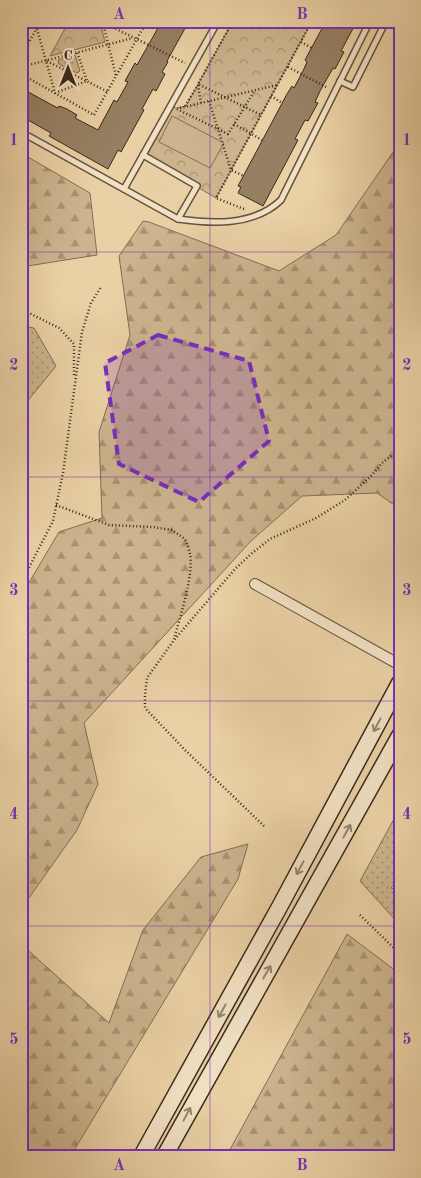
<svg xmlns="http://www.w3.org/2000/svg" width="421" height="1178" font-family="'Old Standard TT',serif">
  <defs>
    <pattern id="grass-dots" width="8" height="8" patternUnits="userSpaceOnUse" patternTransform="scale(1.25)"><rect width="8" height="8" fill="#ccb48e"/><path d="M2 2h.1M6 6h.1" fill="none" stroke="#a79273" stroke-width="1.8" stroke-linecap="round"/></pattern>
    <pattern id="forest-firs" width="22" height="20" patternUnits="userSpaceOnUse" patternTransform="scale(1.25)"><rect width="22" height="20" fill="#ccb48e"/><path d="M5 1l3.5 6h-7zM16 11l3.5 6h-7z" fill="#a79273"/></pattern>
    <pattern id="park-crowns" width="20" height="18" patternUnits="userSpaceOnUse" patternTransform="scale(1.25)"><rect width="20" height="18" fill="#ccb48e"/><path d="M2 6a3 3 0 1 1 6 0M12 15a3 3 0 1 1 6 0" fill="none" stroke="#a79273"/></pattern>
  </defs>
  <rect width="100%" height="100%" fill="#ead1a5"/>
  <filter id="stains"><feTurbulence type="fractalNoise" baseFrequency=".004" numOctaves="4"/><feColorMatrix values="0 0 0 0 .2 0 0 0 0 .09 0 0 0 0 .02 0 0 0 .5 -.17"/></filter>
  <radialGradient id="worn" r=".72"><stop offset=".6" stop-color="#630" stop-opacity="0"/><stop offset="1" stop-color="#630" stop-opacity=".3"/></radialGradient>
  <!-- grass -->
  <g fill="url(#grass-dots)" stroke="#836e54">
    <polygon points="21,326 34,328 56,366 21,409"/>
    <polygon points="400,808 400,877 391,888 400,891 400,925 360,881"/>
  </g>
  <!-- forest -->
  <g fill="url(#forest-firs)" stroke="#836e54">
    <polygon points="400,142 400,509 377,493 302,496 251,541 84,723 98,784 77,830 21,909 21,596 59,532 102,518 99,432 130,335 119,256 143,221 149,222 279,271 336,235"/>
    <polygon points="21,153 90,193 97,255 21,267"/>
    <polygon points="248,844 238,879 70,1157 21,1157 21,944 109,1023 143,930 201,857"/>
    <polygon points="347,934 400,974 400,1157 226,1157"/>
  </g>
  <!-- park -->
  <g fill="url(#park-crowns)" stroke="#836e54">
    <polygon points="69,21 91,21 101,26 105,42 50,56"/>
    <polygon points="233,21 312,21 216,198 143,155 171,106 176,108 186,106"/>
    <polygon points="75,55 80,71 77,73 59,64 58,60"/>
  </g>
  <!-- pitch -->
  <polygon fill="#ccb48e" stroke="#836e54" points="172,116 224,143 210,168 159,142"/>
  <!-- building -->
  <g fill="#968063" stroke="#3a281b">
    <polygon points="162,21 189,21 167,61 168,62 162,72 165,74 156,91 153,89 142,109 144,110 121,152 118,150 108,169 49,136 51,133 21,116 21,88 52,105 58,108 59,106 67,109 77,115 75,118 98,130 114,100 117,102 128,82 125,81 135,63 137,65"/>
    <polygon points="326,21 357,21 341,51 344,52 335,69 333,68 320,91 315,102 318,103 308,121 305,120 295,139 298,140 263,206 238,193 241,187 238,186 287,94 292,86 294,88 303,71 307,62 305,60"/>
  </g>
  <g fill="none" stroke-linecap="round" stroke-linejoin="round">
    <!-- lane casing -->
    <g stroke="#66523e" stroke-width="8">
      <g id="lane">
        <polyline points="340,81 353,87 386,21"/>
        <path d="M21,132L178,219C213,224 254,226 281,200L370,21"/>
        <polyline points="143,155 197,186 178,219"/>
        <polyline points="124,189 218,21"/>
      </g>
    </g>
    <!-- street casing -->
    <g stroke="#66523e" stroke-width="12">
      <polyline id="street" points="255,584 400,665"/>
    </g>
    <!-- secondary casing -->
    <g stroke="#3a281b" stroke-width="18">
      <g id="secondary">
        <polyline points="141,1157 280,906 400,682"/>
        <polyline points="164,1157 400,735"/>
      </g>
    </g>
    <!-- path -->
    <g stroke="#3a281b" stroke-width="2.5" stroke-dasharray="1 2.5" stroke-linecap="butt">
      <polyline points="100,21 185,63"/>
      <polyline points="233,21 198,84 261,115"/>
      <polyline points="103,23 116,76"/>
      <polyline points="39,25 52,21"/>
      <polyline points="37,29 55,93 87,81 77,52"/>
      <polyline points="301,42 312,48"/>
      <polyline points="21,56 41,21"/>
      <polyline points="47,61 108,92"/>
      <polyline points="21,67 133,38"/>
      <polyline points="288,67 328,88"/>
      <polyline points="21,74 94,115 147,21"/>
      <polyline points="198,85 201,103"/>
      <polyline points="271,96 282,103"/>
      <polyline points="209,101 231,170 244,176"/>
      <polyline points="185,106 198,85"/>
      <polyline points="180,108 277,85"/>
      <polyline points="177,109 228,134 255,90"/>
      <polyline points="234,124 262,140"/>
      <polyline points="244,209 216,198 312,21"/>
      <polyline points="21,309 59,328 74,344 74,376"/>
      <path d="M56,505L109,525L153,527L172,530L185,539C187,544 189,549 190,554C194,575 180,617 174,639"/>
      <polyline points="21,583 53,521 63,473 82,332 91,303 101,287"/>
      <polyline points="264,826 185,750 145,708 145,695 147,678 174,640 235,569 251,554 270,539 316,518 345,500 372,475 382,463 400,449"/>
      <polyline points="360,915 400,954"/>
    </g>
    <!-- lane -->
    <use href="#lane" stroke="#f1e1c4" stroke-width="5"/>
    <!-- street -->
    <use href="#street" stroke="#f1e1c4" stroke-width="10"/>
    <!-- secondary -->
    <use href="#secondary" stroke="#f1e1c4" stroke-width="15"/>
  </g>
  <!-- one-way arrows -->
  <defs><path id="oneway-shaft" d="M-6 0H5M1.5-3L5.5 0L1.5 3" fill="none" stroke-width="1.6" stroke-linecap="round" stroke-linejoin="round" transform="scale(1.25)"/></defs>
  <g stroke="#968470">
    <use href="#oneway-shaft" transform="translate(377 725) rotate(118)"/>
    <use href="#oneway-shaft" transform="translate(347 831) rotate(-61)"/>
    <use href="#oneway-shaft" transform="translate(300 868) rotate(118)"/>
    <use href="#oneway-shaft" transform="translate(267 972) rotate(-60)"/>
    <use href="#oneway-shaft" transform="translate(222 1011) rotate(119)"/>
    <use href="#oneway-shaft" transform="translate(187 1114) rotate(-62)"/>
  </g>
  <!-- marked area -->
  <path fill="#7b2cbf" fill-opacity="0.2" stroke="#7b2cbf" stroke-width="4" stroke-dasharray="10 6" stroke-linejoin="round" d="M158,335L249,361L269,441L199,502L119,464L105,363Z"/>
  <!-- grid -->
  <path fill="none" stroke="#7b2cbf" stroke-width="1" stroke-opacity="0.55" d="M210,21V1157M21,252H400M21,477H400M21,701H400M21,926H400"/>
  <!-- margin -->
  <rect width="421" height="1178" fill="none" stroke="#ead1a5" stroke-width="55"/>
  <!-- north arrow -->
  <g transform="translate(68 68)" stroke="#f1e1c4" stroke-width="4" paint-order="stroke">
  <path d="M0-4L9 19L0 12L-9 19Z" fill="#3a281b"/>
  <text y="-8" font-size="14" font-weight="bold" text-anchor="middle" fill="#3a281b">С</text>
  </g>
  <rect x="28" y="28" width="366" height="1122" fill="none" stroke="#7b2cbf" stroke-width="2"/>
  <g font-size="16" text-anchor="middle" font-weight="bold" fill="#7b2cbf">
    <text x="119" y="19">A</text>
    <text x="302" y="19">B</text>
    <text x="14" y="145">1</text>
    <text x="407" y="145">1</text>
    <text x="14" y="370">2</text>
    <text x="407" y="370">2</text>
    <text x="14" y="595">3</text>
    <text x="407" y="595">3</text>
    <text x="14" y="819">4</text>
    <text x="407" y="819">4</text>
    <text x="14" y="1044">5</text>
    <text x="407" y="1044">5</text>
    <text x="119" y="1170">A</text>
    <text x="302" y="1170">B</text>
  </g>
  <rect width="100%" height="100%" filter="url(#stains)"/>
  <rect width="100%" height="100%" fill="url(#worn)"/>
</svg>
